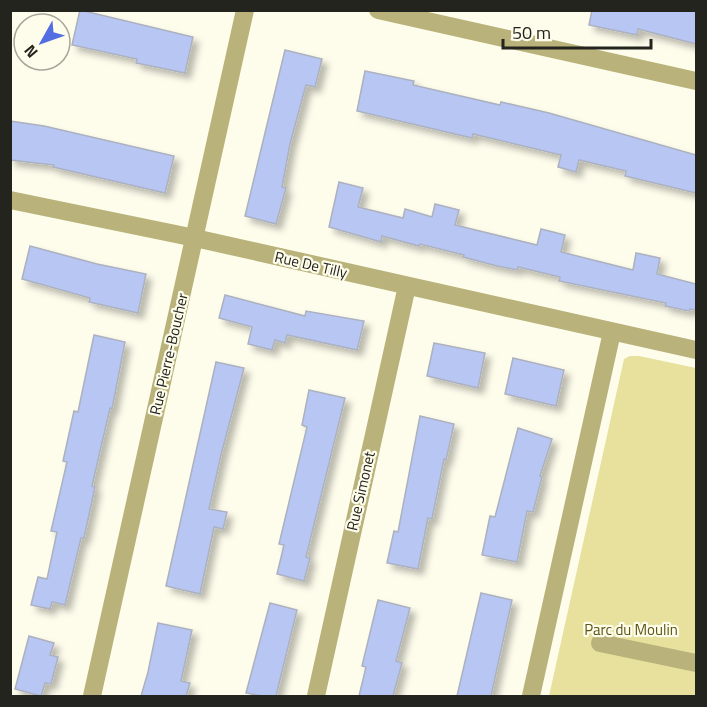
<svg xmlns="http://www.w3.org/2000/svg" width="707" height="707" font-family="'Titillium Web',sans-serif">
  <defs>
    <filter id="shadow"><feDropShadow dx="5.5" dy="5.5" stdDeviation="3" flood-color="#0004"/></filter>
  </defs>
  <rect width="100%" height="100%" fill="#fefdec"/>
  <!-- green -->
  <polygon fill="#e7e19d" points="630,356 639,356 696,368 696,696 549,696 624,359"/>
  <!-- building -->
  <g fill="#b7c6f2" stroke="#acb1bf" stroke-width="1.5" filter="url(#shadow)">
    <polygon points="80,10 193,37 185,73 136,63 137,59 72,45"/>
    <polygon points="592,10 696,10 696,44 638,29 637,35 589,25"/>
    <polygon points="285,50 322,59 315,87 306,85 290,144 282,187 286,188 276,224 245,216"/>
    <polygon points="365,71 414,81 413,85 500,105 501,102 549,113 696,155 696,193 625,176 626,171 579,160 576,172 558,167 561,155 473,134 472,138 357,111"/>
    <polygon points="10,121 44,126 174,156 165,193 53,167 54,165 10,160"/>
    <polygon points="339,182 363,188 358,207 403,218 405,209 432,217 435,204 459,210 455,225 537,245 541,229 565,235 561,252 633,270 636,253 660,258 657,274 696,284 696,310 690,309 689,311 665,306 666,303 559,281 560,277 518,267 517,270 497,266 463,257 464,255 420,244 419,246 382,236 381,242 329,227"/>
    <polygon points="30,246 97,264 146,274 138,313 89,302 90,298 22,279"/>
    <polygon points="225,295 305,316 306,311 364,321 357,350 287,335 285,343 275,340 272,350 248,344 252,327 219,318"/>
    <polygon points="94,335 125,342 112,409 110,408 92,486 95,487 84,538 81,538 65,605 52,602 50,609 31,605 38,577 47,579 57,532 51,531 67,462 63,461 74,411 78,412"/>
    <polygon points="434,343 485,353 478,388 427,376"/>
    <polygon points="513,358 564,370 556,406 505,394"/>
    <polygon points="216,362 244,368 221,455 209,509 227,512 223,529 214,527 200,594 166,586"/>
    <polygon points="309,390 345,398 306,557 310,558 304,581 277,574 284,545 279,544 307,427 302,425"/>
    <polygon points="420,416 454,424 446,460 444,459 432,519 428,518 418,569 387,563 394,531 398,532"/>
    <polygon points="518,428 552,439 540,476 542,477 533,512 527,511 517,562 482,555 490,516 495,517"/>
    <polygon points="481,593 512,600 491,696 457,696"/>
    <polygon points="378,600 410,608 396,661 402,663 393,696 359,696 366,667 362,666"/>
    <polygon points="270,603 297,610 276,696 262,696 246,693"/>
    <polygon points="158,623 192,630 181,681 190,683 186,696 141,696 148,672"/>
    <polygon points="29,636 54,643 50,655 58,657 51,684 45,683 41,696 15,689"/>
  </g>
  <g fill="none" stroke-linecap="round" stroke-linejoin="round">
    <!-- minor -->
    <g stroke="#b9b37b" stroke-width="18">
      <polyline points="378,10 696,81"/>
      <polyline points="10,200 195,238 696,350"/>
      <polyline points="600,643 696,663"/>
      <polyline points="92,696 245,10"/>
      <polyline points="316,696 407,286"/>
      <polyline points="531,696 612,332"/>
    </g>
  </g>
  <g text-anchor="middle" stroke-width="4.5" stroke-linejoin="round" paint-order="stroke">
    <!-- street labels -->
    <g font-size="15" fill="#24241e" stroke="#fefdec">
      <text transform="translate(311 265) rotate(13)" y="5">Rue De Tilly</text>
      <text transform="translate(169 354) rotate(-77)" y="5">Rue Pierre-Boucher</text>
      <text transform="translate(361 491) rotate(-77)" y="5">Rue Simonet</text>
    </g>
    <!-- park labels -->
    <g font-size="15" fill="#5b5516" stroke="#fefdec">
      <text x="631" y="635">Parc du Moulin</text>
    </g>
  </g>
  <!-- border -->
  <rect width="707" height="707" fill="none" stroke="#24241e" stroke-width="24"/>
  <!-- north arrow -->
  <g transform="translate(42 42) rotate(230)"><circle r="28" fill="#fefdec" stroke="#a7a69a" stroke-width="1.5"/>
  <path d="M0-4.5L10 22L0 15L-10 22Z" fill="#536ee3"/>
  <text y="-9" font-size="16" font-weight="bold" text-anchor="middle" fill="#24241e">N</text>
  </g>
  <!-- scale -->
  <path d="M503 39v9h148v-9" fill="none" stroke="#24241e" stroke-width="3"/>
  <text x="512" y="39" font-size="18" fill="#24241e" stroke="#fefdec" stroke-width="4.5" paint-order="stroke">50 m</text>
</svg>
